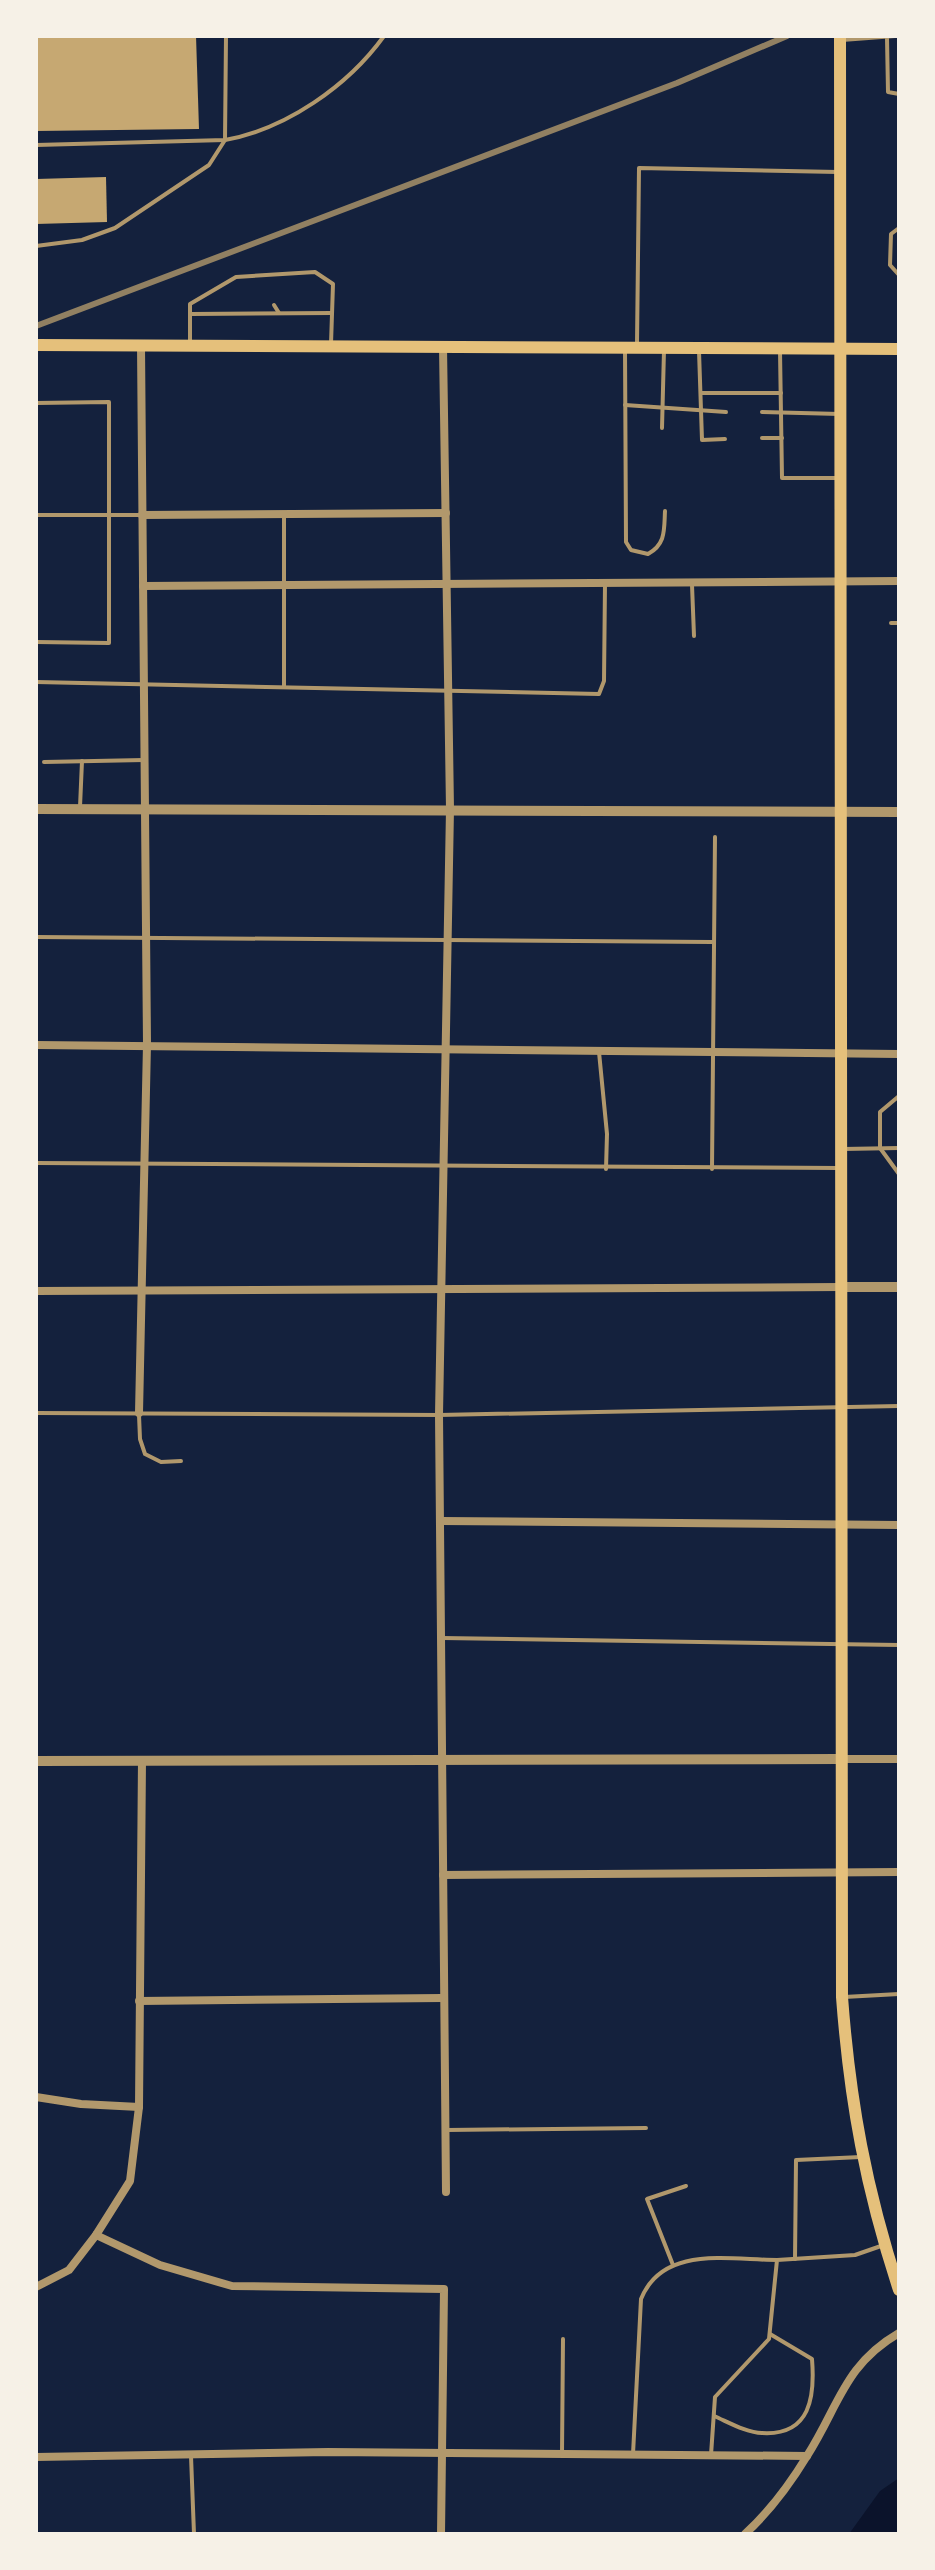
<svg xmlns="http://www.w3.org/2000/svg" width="935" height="2570" font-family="Lora,serif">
  <rect width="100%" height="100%" fill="#14213d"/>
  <!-- water -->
  <polygon fill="#0b132b" points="899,2478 899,2534 849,2534 880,2491"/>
  <!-- building -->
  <g fill="#c6a872">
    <polygon points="36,36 196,36 199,129 36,131"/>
    <polygon points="106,177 107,222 36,224 36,179"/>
  </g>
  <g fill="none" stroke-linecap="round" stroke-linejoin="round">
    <!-- service -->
    <g stroke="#b1986c" stroke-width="4">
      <polyline points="887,38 888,92 899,94"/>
      <polyline points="842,40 895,36"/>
      <path d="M36,145L225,140C286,129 348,86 384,36"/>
      <polyline points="899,228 891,234 890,265 899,275"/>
      <polyline points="36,246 82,240 115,228 209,165 225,140 226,36"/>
      <polyline points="274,305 279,313"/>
      <polyline points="191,314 332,313"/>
      <polyline points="637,344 639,168 838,172"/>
      <polyline points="190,345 190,304 236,277 315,272 333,284 331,344"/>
      <path d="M625,350L626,542L631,550L648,554C666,544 664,530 665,511"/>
      <polyline points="699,351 702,440 725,439"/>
      <polyline points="780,351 782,478 839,478"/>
      <polyline points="701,393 781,393"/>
      <polyline points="36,403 109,402 109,643 36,642"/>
      <polyline points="625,405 726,412"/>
      <polyline points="762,412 840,414"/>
      <polyline points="662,428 664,350"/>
      <polyline points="762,438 782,438"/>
      <polyline points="36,515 140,515"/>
      <polyline points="692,585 694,636"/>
      <polyline points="891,623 899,623"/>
      <polyline points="36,682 599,694 604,681 605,584"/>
      <polyline points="284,687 284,514"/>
      <polyline points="44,762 144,760"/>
      <polyline points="80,807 82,761"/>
      <polyline points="36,937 712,942"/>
      <polyline points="599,1052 607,1134 606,1169"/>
      <polyline points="899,1096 880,1112 880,1148 899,1174"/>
      <polyline points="843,1149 899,1148"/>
      <polyline points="36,1163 838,1168"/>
      <polyline points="712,1169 715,837"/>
      <polyline points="36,1413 439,1415 899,1406"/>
      <polyline points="139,1415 140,1439 145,1454 161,1462 181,1461"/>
      <polyline points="442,1638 899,1645"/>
      <polyline points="844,1997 899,1994"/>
      <polyline points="447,2130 646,2128"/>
      <polyline points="795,2259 796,2160 861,2157"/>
      <polyline points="673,2265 647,2199 686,2186"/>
      <path d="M714,2416C728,2422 747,2433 762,2433C811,2436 815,2396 812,2359L770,2334"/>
      <polyline points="562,2453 563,2339"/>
      <path d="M633,2454L641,2299C663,2245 728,2260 777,2260"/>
      <polyline points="711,2455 715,2397 769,2339 777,2260 855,2255 881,2246"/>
      <polyline points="191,2456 194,2534"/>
    </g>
    <!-- minor -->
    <g stroke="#b1986c" stroke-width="8">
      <polyline points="443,347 450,809 439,1415 446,2192"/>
      <polyline points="142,515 446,513"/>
      <polyline points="143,586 899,581"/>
      <polyline points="36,1045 899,1054"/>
      <polyline points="36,1291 841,1287"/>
      <polyline points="139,1413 147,1044 141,346"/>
      <polyline points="441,1521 899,1525"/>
      <polyline points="840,1759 899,1759"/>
      <polyline points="443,1875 899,1872"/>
      <polyline points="139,2001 442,1998"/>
      <polyline points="36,2097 81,2104 139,2107"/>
      <polyline points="96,2235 160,2265 232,2286 444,2289 441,2534"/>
      <polyline points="36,2287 69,2270 96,2235 130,2181 139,2107 142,1760"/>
      <polyline points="36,2457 328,2452 807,2456"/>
      <path d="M745,2534C769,2512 790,2484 807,2456C839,2406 844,2365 899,2333"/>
    </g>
    <!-- tertiary -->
    <g stroke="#b1986c" stroke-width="10">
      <polyline points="36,809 899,812"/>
      <polyline points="841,1287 899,1287"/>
      <polyline points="36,1761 839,1759"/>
    </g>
    <!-- secondary -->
    <path stroke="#e5c07b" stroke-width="12" d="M840,36L842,1997C850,2103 866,2189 899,2290"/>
    <!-- primary -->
    <polyline stroke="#e5c07b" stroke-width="12" points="36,345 899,349"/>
    <!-- rail -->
    <polyline stroke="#918062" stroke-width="6" points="36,326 677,83 787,36"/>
  </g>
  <!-- border -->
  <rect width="935" height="2570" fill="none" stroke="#f6f1e7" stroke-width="76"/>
</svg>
